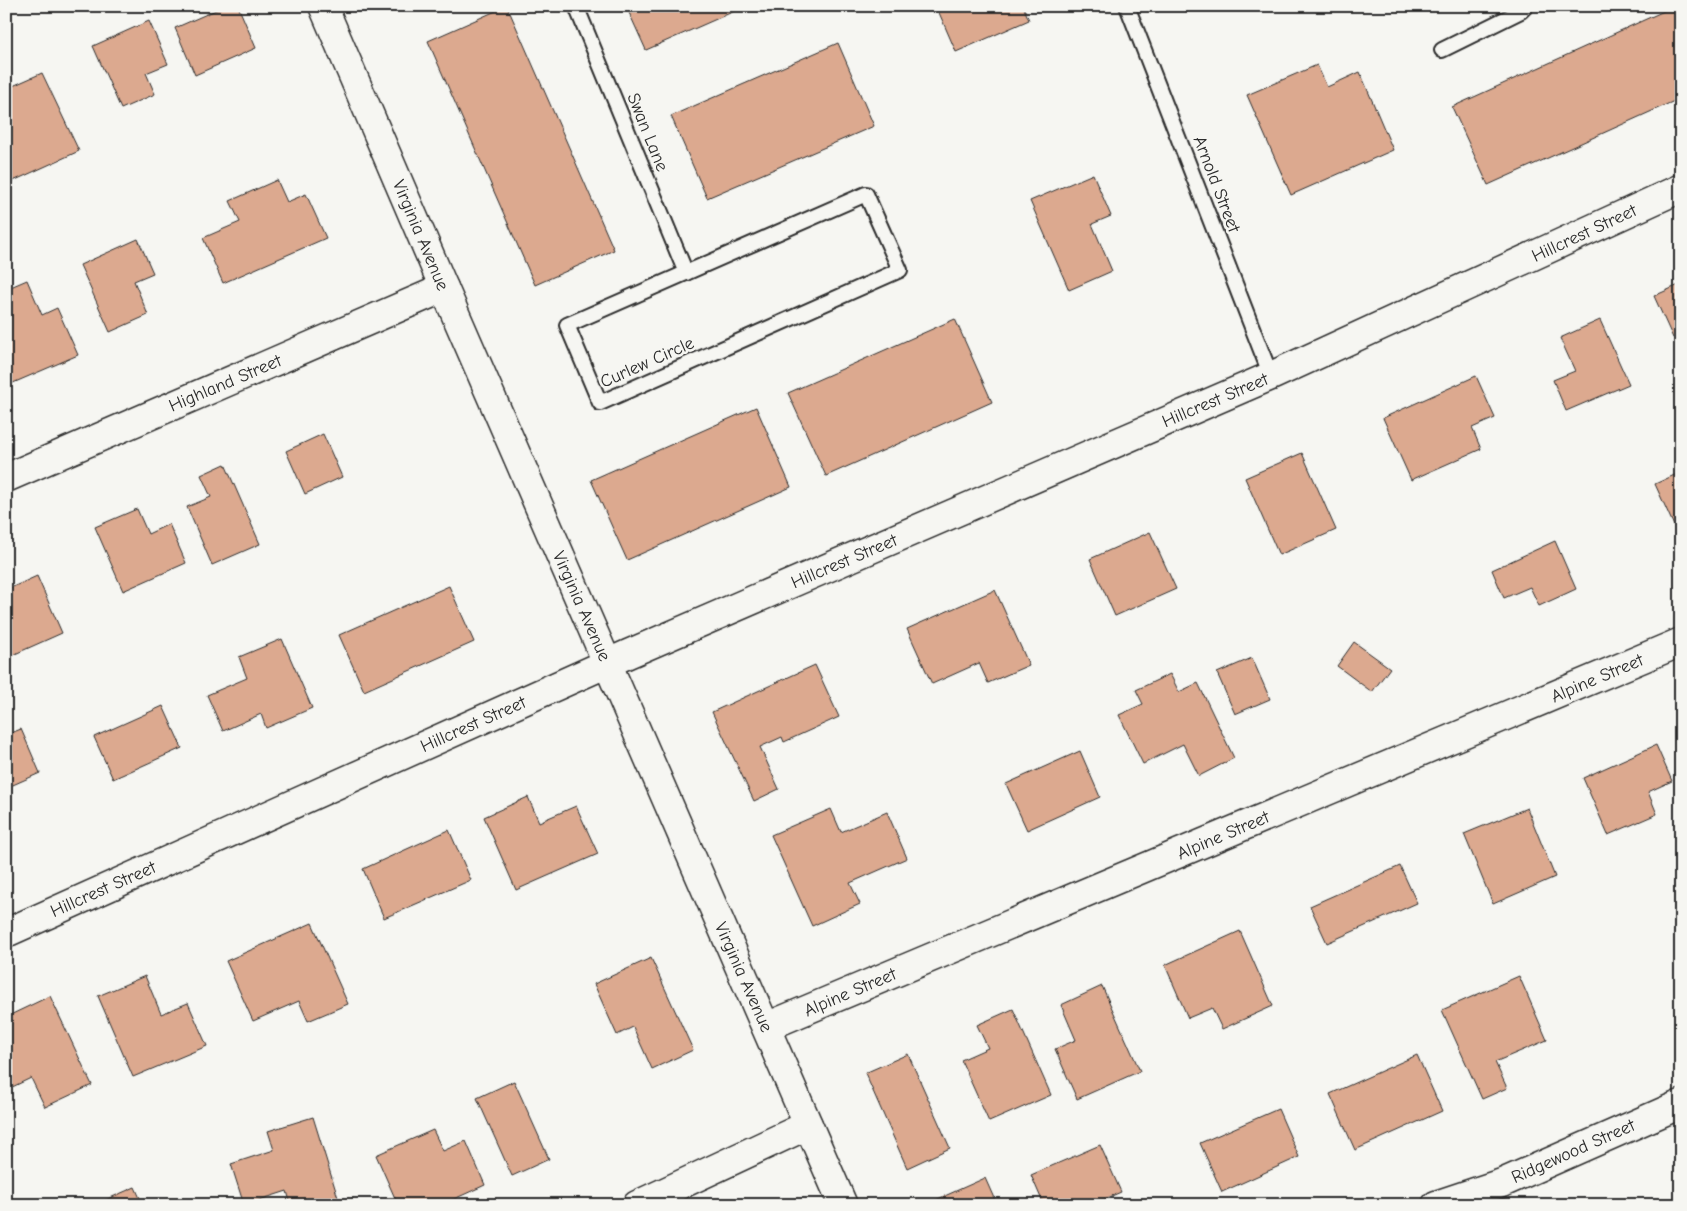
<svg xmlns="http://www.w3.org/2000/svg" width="1687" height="1211" font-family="'Comic Neue',sans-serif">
  <rect width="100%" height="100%" fill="#f6f6f2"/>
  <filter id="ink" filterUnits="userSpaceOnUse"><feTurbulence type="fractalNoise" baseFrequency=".02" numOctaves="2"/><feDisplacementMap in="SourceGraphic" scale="10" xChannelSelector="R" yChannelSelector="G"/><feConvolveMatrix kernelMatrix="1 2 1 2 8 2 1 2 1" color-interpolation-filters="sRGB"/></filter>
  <g filter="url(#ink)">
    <!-- building -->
    <g fill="#dca98f" stroke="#2b2b2b">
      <polygon points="225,6 238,6 256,48 195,75 175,28"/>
      <polygon points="507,6 614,250 535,285 428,41"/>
      <polygon points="626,6 746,6 646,50"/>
      <polygon points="928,6 1023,6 1029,20 956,52 937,8 930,11"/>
      <polygon points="1675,6 1681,6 1681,98 1488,185 1452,107"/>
      <polygon points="149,21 168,64 146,73 155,94 121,109 93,46"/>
      <polygon points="838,43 874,126 707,198 671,116"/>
      <polygon points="1317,65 1327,87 1360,72 1393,150 1291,195 1247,95"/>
      <polygon points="42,73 79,151 11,182 6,172 6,89"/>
      <polygon points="1093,174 1111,216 1092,224 1112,271 1069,290 1030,201"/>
      <polygon points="277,180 287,202 306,194 326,238 223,283 203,238 240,222 230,201"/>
      <polygon points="138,239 153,273 134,281 148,315 110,332 80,265"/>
      <polygon points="27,280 42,315 57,308 78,355 6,386 6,289"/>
      <polygon points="1681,284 1681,335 1673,338 1654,296"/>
      <polygon points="955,319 992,402 826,476 788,393"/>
      <polygon points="1600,320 1629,384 1566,411 1553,380 1575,371 1560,338"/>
      <polygon points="1476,376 1495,418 1472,428 1481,449 1411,480 1383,418"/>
      <polygon points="756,407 791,487 627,560 591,480"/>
      <polygon points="323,434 342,477 305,494 286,451"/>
      <polygon points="1302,453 1336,530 1279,555 1245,478"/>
      <polygon points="225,464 260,544 212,565 187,507 211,497 201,475"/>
      <polygon points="1681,472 1681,525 1675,528 1655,484"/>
      <polygon points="137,509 148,534 169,524 186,563 123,591 95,527"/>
      <polygon points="1150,532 1176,589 1115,616 1090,559"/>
      <polygon points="1555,541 1576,589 1539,606 1530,587 1504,598 1492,570"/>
      <polygon points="37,576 62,633 6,658 6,590"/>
      <polygon points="449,586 474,642 364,691 339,635"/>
      <polygon points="995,590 1029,665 988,683 979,663 932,684 907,629"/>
      <polygon points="282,639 312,708 266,728 261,714 223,731 207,695 247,678 239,657"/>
      <polygon points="1354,642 1390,668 1372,692 1337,666"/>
      <polygon points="1252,658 1270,699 1235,714 1217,673"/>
      <polygon points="815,665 839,717 784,742 782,737 760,747 779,789 754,801 712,712"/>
      <polygon points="1170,674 1179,692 1198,683 1234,758 1199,776 1183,744 1143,764 1119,715 1143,704 1136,690"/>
      <polygon points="163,706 182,748 113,779 94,737"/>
      <polygon points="21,729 40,773 6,788 6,735"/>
      <polygon points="1656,745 1672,781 1648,792 1657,814 1608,835 1583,778"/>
      <polygon points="1080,751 1100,797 1027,830 1006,784"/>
      <polygon points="528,797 539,822 576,806 598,854 516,890 484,817"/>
      <polygon points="1527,808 1555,877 1493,904 1464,834"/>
      <polygon points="831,809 841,832 887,812 907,858 850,883 860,904 812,926 771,835"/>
      <polygon points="449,830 471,880 384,918 363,869"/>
      <polygon points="1400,866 1417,903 1327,943 1310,906"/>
      <polygon points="312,923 348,1004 308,1021 299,1001 253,1021 226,961"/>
      <polygon points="1240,931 1273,1006 1222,1029 1212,1008 1188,1018 1165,965"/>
      <polygon points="651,958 693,1050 652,1069 633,1027 617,1035 594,984"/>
      <polygon points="145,976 161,1014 188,1003 207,1046 133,1077 98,996"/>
      <polygon points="1519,976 1547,1040 1495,1062 1507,1088 1482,1099 1442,1010"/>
      <polygon points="1102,986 1140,1071 1077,1099 1055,1049 1076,1040 1061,1005"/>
      <polygon points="50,996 92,1085 45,1107 31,1078 6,1090 6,1017"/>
      <polygon points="1013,1009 1051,1095 989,1122 961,1060 988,1048 977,1025"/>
      <polygon points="908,1054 950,1148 907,1168 865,1073"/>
      <polygon points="1417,1055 1442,1111 1355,1150 1330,1094"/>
      <polygon points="514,1081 549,1159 512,1176 477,1098"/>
      <polygon points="1278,1109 1299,1157 1222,1192 1200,1143"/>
      <polygon points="313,1117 339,1201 327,1205 291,1205 287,1191 244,1205 231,1164 274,1150 268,1131"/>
      <polygon points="433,1130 443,1151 466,1141 485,1185 441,1205 398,1205 376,1155"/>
      <polygon points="1100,1145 1121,1192 1100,1201 1101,1205 1044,1205 1031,1175"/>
      <polygon points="985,1178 997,1205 929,1205 929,1203"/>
      <polygon points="135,1187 143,1205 94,1205"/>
    </g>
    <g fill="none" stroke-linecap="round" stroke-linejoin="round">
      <!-- service casing -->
      <g stroke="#2b2b2b" stroke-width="18">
        <g id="service">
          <polyline points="576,6 686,273"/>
          <polyline points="1127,6 1271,376"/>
          <polyline points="1442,50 1521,11 1526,6"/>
          <polygon points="866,194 900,270 600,403 567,325"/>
        </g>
      </g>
      <!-- minor casing -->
      <g stroke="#2b2b2b" stroke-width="31">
        <g id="minor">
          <polyline points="323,6 444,288 843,1205"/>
          <polyline points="6,478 444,288"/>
          <polyline points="6,933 628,654 1271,376 1681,188"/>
          <polyline points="766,1027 1681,642"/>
          <polyline points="637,1205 808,1125"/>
          <polyline points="1436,1205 1502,1183 1681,1104"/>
        </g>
      </g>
      <!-- service -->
      <use href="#service" stroke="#f6f6f2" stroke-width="14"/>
      <!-- minor -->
      <use href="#minor" stroke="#f6f6f2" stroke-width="28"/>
    </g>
  </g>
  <g text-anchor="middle" stroke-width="5" stroke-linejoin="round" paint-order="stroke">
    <!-- street labels -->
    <g font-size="18" fill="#2b2b2b" stroke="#f6f6f2">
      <text transform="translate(648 132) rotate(68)" y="6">Swan Lane</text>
      <text transform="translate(1217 184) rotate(69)" y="6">Arnold Street</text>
      <text transform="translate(1584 233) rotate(-25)" y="6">Hillcrest Street</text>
      <text transform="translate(421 235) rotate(67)" y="6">Virginia Avenue</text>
      <text transform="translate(647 362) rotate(-24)" y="6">Curlew Circle</text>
      <text transform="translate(225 383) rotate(-23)" y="6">Highland Street</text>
      <text transform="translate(1215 400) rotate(-23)" y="6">Hillcrest Street</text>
      <text transform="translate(844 561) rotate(-23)" y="6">Hillcrest Street</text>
      <text transform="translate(582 606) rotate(66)" y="6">Virginia Avenue</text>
      <text transform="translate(1597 678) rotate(-23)" y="6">Alpine Street</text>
      <text transform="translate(473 724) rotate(-24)" y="6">Hillcrest Street</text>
      <text transform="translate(1223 835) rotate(-23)" y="6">Alpine Street</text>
      <text transform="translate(103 889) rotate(-24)" y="6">Hillcrest Street</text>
      <text transform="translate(744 977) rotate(66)" y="6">Virginia Avenue</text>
      <text transform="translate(850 992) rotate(-23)" y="6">Alpine Street</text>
      <text transform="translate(1573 1151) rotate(-24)" y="6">Ridgewood Street</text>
    </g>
  </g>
  <!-- margin -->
  <rect width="1687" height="1211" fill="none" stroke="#f6f6f2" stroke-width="25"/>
  <rect x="12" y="12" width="1662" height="1186" fill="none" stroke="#2b2b2b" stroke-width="2" filter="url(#ink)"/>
</svg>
